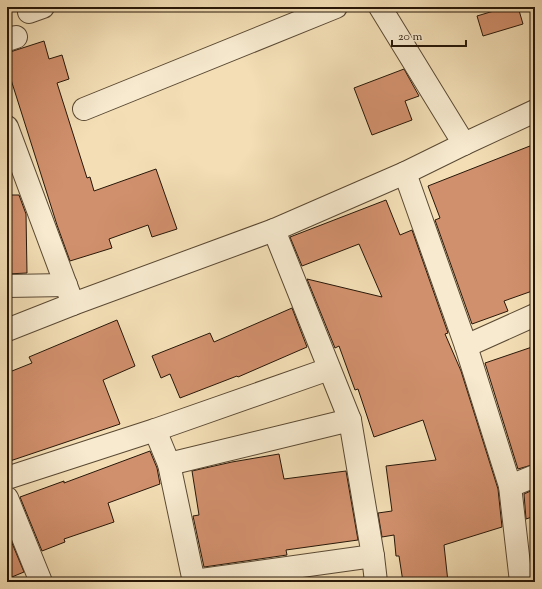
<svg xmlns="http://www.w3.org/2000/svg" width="542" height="589" font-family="'Sorts Mill Goudy',serif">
  <rect width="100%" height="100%" fill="#f3deb5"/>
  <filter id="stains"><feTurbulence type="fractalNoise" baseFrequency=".005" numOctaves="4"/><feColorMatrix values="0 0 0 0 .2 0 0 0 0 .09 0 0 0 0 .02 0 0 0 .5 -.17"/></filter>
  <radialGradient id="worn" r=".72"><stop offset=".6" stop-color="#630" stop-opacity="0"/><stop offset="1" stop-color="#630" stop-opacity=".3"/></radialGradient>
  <!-- building -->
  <g fill="#d1906d" stroke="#271708">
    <polygon points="507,7 518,7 523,24 483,36 477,16"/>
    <polygon points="44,41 49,59 62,55 69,79 57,83 87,178 90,177 94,191 156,169 177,229 152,237 148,225 109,239 112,248 70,261 57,225 7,67 7,53"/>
    <polygon points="404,69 419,96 405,101 412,120 372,135 354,88"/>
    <polygon points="535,144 535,290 504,301 508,311 472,324 435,220 440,218 428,186"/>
    <polygon points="7,195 19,195 26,214 27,273 7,274"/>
    <polygon points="386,200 400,235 412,230 448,333 445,334 461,371 498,489 502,527 444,545 448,582 403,582 399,556 396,556 394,535 382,537 378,513 392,511 386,466 436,460 423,420 374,437 358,389 355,390 339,346 335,348 307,279 382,297 359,244 302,266 290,237"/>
    <polygon points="292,308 307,347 238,377 237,376 180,398 170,374 161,378 152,356 210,333 214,342"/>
    <polygon points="117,320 135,366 103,380 120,424 7,462 7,373 32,363 29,357"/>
    <polygon points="535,346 535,464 518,469 485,363"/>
    <polygon points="150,451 157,468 160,484 108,503 114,522 64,539 65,542 42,551 20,497 64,481 64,483"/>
    <polygon points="279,454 284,479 346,471 358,540 286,550 287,555 204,567 193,516 199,515 192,471 232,462"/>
    <polygon points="535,489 535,516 526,519 524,494"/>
    <polygon points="7,531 24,572 7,579"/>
  </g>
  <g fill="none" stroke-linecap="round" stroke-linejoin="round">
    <!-- minor casing -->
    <g stroke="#5a4933" stroke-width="24">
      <g id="minor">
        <polyline points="380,7 464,144"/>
        <polyline points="29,12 43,7"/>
        <polyline points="7,40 16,37"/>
        <polyline points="84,109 336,7"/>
        <polyline points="7,127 73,304"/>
        <polyline points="405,173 466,346 510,486 521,582"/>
        <polyline points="274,230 350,420 373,556 376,582"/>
        <polyline points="7,286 66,285"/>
        <polyline points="7,330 73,304 274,230 405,173 464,144 535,111"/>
        <polyline points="466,346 535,315"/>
        <polyline points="155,430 169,464 194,582"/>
        <polyline points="169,464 350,420"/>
        <polyline points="7,478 155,430 329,369"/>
        <polyline points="510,486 535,476"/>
        <polyline points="7,498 41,582"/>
        <polyline points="194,581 373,556"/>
      </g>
    </g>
    <!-- minor -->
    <use href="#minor" stroke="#f7eacf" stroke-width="22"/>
  </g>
  <!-- margin -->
  <rect width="542" height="589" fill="none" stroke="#f3deb5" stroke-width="24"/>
  <rect x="8" y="8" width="526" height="573" fill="none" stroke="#271708" stroke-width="2"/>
  <rect x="12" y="12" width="518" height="565" fill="none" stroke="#271708"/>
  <!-- scale -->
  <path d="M392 40v6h74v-6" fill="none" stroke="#271708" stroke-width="2"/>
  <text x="398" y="40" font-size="12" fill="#271708" stroke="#f7eacf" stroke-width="3" paint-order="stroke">20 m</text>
  <rect width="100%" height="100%" filter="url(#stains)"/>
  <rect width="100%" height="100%" fill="url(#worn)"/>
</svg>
